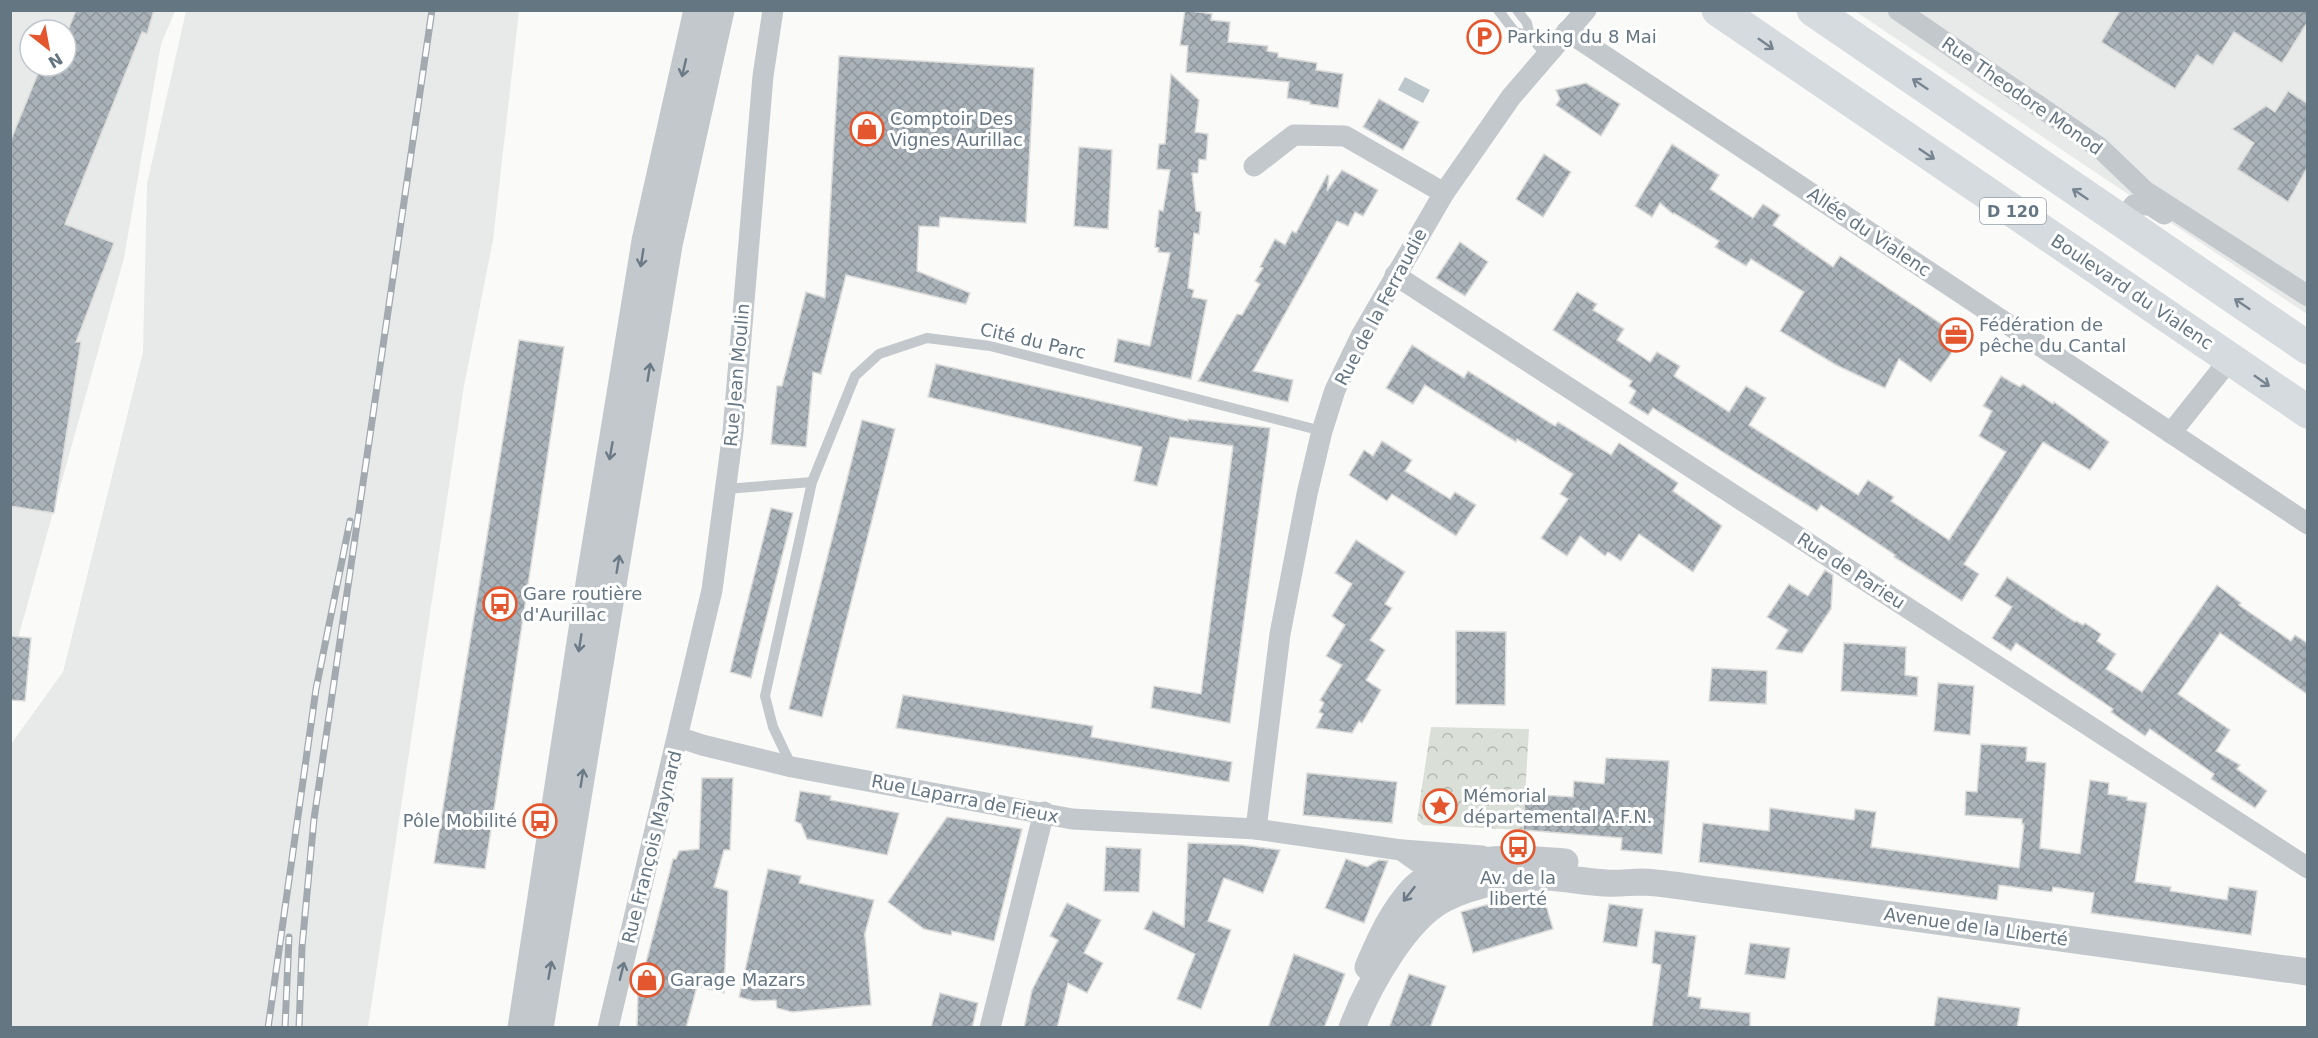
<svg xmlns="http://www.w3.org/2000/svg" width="2318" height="1038" font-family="'DejaVu Sans',sans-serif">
  <defs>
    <pattern id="park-crowns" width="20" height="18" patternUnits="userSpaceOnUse" patternTransform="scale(1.5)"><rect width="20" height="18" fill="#dadfd7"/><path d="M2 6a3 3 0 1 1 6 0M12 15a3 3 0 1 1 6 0" fill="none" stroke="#b4b9b4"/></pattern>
    <pattern id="building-cross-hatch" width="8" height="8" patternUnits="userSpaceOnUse" patternTransform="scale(1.5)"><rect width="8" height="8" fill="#aab3b9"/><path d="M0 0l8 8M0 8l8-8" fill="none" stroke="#8e969c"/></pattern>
  </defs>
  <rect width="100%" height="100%" fill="#fafaf8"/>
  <!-- built -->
  <g fill="#e8e9e9" fill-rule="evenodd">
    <path d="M11,11H175L161,44L124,258L11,663ZM30,30H66V66H30Z"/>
    <polygon points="186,11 519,11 493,240 464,386 368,1027 11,1027 11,744 63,672 143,352 147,184"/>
    <polygon points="1855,11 2307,11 2307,314"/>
  </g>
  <!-- park -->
  <polygon fill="url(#park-crowns)" points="1431,727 1529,729 1523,830 1423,825 1417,820"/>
  <!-- water -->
  <polygon fill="#bbc7cb" points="1405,77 1430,90 1423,103 1398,90"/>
  <!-- building -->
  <g fill="url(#building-cross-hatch)" stroke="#dcdcda" stroke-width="1.5">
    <polygon points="76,10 154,10 147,34 142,32 65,224 114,243 76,342 81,342 54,513 10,506 10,142 41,66 66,66 66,35"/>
    <polygon points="1185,10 1212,14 1211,20 1230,22 1228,42 1268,46 1267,51 1278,53 1278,57 1317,63 1316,70 1343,74 1338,108 1310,104 1310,102 1287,98 1289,82 1186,72 1188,46 1180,45"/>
    <polygon points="2120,10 2307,10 2307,23 2282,63 2234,32 2213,65 2197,55 2175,89 2101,42"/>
    <polygon points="839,56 1034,68 1026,223 940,217 939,227 919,226 917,271 970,293 966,304 846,275 821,374 813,372 806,447 771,444 777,386 782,386 806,292 825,298"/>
    <polygon points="1171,74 1199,100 1195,132 1208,134 1206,160 1199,159 1198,173 1192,173 1196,211 1201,212 1199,234 1194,233 1188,288 1194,290 1192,297 1207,300 1191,379 1114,362 1118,339 1150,346 1170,253 1158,252 1159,248 1155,247 1159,210 1163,211 1170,170 1157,169 1159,144 1165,144"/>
    <polygon points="1586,83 1620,104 1601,136 1556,105 1560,99 1556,90"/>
    <polygon points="2288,91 2307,103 2307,168 2288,202 2237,169 2254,143 2232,129 2266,106 2275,112"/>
    <polygon points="1379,99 1419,122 1403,150 1363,127"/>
    <polygon points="1672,144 1719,175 1710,189 1753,218 1763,204 1780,215 1773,225 1833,267 1840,256 1962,338 1931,382 1899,359 1885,388 1836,365 1780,331 1804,292 1751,259 1746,266 1715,247 1719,241 1674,213 1673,214 1660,203 1652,217 1635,206"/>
    <polygon points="1079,147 1112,150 1108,229 1074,226"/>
    <polygon points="1544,154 1571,172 1543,217 1516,199"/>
    <polygon points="1342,170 1378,190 1363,216 1355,212 1348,226 1337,221 1253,371 1293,380 1288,402 1198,381 1237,314 1242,315 1260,284 1255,281 1263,268 1260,267 1275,239 1285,245 1292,231 1296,233 1327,175 1329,176 1327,191"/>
    <polygon points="1460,242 1488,262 1465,296 1436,278"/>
    <polygon points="1577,292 1597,304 1593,310 1624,329 1617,340 1650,362 1657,352 1680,366 1674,376 1729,412 1746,386 1766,398 1749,425 1858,495 1868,480 1894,497 1891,501 1949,540 2006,452 1979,436 1992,411 1983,406 2001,376 2020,387 2023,384 2053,404 2054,402 2109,442 2090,470 2043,442 1964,564 1979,574 1962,601 1894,557 1895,555 1821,505 1817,511 1653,408 1648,415 1629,403 1636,391 1629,386 1632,381 1553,330"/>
    <polygon points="519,340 564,347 485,869 434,863"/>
    <polygon points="1412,345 1464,378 1468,371 1555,426 1558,422 1611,455 1619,443 1678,483 1673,491 1722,526 1693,572 1639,534 1621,561 1608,552 1605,556 1580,536 1567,556 1541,538 1568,499 1560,494 1573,474 1517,439 1516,442 1425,385 1413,404 1386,388"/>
    <polygon points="936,364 1188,421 1188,419 1270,428 1230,723 1151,708 1154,686 1201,694 1233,446 1170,437 1157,486 1134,481 1142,447 928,397"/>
    <polygon points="862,420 895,429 822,717 789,709"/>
    <polygon points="1382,441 1412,460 1405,471 1450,499 1455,492 1476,505 1456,536 1392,494 1387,501 1349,475 1364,450 1373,456"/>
    <polygon points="771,508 793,513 751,678 730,672"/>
    <polygon points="1356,540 1405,572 1385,604 1392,608 1370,640 1385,650 1366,680 1381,690 1362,723 1359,721 1352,733 1316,728 1323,714 1319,712 1324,703 1320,700 1342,665 1326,656 1345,625 1332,616 1352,584 1335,573"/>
    <polygon points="1825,570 1833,575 1831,609 1802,653 1776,649 1788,630 1767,617 1789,584 1808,596"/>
    <polygon points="2007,577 2075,622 2076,621 2083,625 2085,623 2101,634 2097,641 2116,654 2106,669 2142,692 2217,585 2241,603 2239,605 2291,641 2295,635 2307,643 2307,694 2220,633 2178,694 2230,730 2216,751 2240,765 2237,769 2267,791 2255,808 2211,779 2214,774 2150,729 2145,736 2111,712 2113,709 2016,643 2011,651 1992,638 2012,607 1995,596"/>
    <polygon points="1456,631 1506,632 1505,705 1456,704"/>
    <polygon points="10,636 31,638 25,701 10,700"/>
    <polygon points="1844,643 1906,647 1905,675 1918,677 1917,696 1841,691"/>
    <polygon points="1712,668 1767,671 1766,704 1709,701"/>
    <polygon points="1938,683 1974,686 1970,735 1934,731"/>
    <polygon points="903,695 1093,726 1091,737 1232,762 1229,782 896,728"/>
    <polygon points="1981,744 2027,747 2026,761 2046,763 2040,848 2080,854 2090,780 2109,783 2108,794 2127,797 2127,800 2147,803 2135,882 2171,887 2170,891 2227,900 2229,887 2257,891 2251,935 2091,913 2094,893 2053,887 2052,892 1999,885 1997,900 1699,862 1703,823 1769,831 1770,808 1854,820 1855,809 1876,812 1871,847 2019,868 2024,824 2022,824 2022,819 1965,815 1966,791 1977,792"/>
    <polygon points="1606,758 1669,761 1662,854 1621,850 1622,838 1523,830 1525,794 1573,797 1574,781 1604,784"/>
    <polygon points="1307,773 1397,782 1392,823 1303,815"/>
    <polygon points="702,778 733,778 730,850 724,850 714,887 728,891 724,993 697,986 686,1028 637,1028 638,993 673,859 676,859 679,851 699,849"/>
    <polygon points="800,791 831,796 830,800 899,813 887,855 807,839 801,824 795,821"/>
    <polygon points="947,817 1022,829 994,941 952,931 951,935 924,929 888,902"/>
    <polygon points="1188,843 1242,845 1280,850 1263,893 1224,878 1208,921 1231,930 1201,1009 1177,999 1195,954 1144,929 1153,911 1184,927"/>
    <polygon points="1106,847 1141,849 1139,892 1104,891"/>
    <polygon points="1346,859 1367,867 1379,860 1388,861 1364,923 1325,908"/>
    <polygon points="768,869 801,876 799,883 874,900 864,937 865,935 871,1005 792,1012 777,1008 776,1000 754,1001 739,997"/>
    <polygon points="1514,897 1515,900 1546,905 1553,929 1473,953 1461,912"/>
    <polygon points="1067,903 1101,920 1084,953 1103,963 1087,993 1068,983 1057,1028 1024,1028 1032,990 1058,940 1050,936"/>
    <polygon points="1609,904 1643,909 1637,947 1603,942"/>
    <polygon points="1655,931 1696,936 1688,996 1701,998 1700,1008 1750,1013 1750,1028 1652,1028 1661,965 1652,963"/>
    <polygon points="1750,943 1790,948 1785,979 1745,974"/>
    <polygon points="1294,954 1345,974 1324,1028 1268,1028"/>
    <polygon points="1409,974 1446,986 1430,1028 1389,1028"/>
    <polygon points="940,993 978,1003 972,1028 931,1028"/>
    <polygon points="1938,997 2020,1008 2017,1028 1934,1028"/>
  </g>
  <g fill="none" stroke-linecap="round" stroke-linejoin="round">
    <!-- service -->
    <g stroke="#c3c8cc" stroke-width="10">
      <polyline points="1498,10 1515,32 1530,36"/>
      <polyline points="1517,10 1527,23 1530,36 1546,55"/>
      <polyline points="726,489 812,482"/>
      <polyline points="792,767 773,727 765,696 812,482 855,376 879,354 927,338 990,346 1322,431"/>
    </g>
    <!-- minor -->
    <g stroke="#c3c8cc" stroke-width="21">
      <polyline points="1898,10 2100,148 2145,191 2308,296"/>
      <polyline points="1567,31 2308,524"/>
      <polyline points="1254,166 1294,135 1345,136 1444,193"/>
      <polyline points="2121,222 2134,205 2150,205 2164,214"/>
      <polyline points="1395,275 2308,868"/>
      <polyline points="2171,433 2230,359"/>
      <polyline points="678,737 702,745 792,767 1072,819 1256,829 1401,850 1422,865 1438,890"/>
      <polyline points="1256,829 1280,634 1307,494 1322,431 1335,390 1361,336 1444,193 1511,97 1586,10"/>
      <polyline points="1403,850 1482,856"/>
      <polyline points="608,1028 712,590 733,432 763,76 773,10"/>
      <polyline points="990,1028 1044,812"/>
    </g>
    <!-- tertiary -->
    <g stroke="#c3c8cc" stroke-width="27">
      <path d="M1368,967C1380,939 1393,910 1414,888C1420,882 1430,877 1438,874C1482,854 1518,859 1565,862"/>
      <polyline points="521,1028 590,577 645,241 697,10"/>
      <polyline points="540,1028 669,245 721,10"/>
      <path d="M1352,1028C1367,988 1405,919 1444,899C1474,884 1512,877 1546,877C1566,878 1586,882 1606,883C1618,884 1630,882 1642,882C1669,883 1697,889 1724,892L2308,972"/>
    </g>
    <!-- primary -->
    <g stroke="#d6dbdf" stroke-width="33">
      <polyline points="1718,10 2308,412"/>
      <polyline points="1813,10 2308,348"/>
    </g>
    <!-- rail casing -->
    <g stroke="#a2aab0" stroke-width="7">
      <g id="rail">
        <polyline points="268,1028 316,689 350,521"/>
        <polyline points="285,1028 289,937"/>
        <polyline points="299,1028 302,947 314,819 432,10"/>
      </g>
    </g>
    <!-- rail -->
    <use href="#rail" stroke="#fff" stroke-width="4.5" stroke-dasharray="14" stroke-linecap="butt"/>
  </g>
  <!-- one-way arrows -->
  <defs><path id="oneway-shaft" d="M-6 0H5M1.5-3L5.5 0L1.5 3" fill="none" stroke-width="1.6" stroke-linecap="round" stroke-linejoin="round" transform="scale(1.5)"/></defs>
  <g stroke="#768591">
    <use href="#oneway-shaft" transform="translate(1766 44) rotate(35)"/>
    <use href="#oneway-shaft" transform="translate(1920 84) rotate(-146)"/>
    <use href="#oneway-shaft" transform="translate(1927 154) rotate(34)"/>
    <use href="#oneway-shaft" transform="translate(2080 194) rotate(-146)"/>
    <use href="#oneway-shaft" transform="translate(2242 304) rotate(-146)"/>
    <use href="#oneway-shaft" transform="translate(2262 381) rotate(35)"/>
  </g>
  <g stroke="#6a7a87">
    <use href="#oneway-shaft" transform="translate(684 68) rotate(103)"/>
    <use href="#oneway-shaft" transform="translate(642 258) rotate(99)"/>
    <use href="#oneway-shaft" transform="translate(649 372) rotate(-81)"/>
    <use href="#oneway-shaft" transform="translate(611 451) rotate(100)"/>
    <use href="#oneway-shaft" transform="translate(618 564) rotate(-81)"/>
    <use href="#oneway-shaft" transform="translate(580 643) rotate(99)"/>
    <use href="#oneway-shaft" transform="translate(582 778) rotate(-81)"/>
    <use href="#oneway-shaft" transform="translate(1409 894) rotate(128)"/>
    <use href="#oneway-shaft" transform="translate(550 970) rotate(-80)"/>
    <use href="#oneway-shaft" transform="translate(622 971) rotate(-76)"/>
  </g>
  <!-- icons -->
  <defs>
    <g id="parking-ring" transform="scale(1.725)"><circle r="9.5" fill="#fff" stroke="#e4572e" stroke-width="1.5"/><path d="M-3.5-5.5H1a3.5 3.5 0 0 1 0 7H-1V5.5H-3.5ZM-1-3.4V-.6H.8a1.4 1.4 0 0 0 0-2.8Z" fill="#e4572e"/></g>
    <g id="shop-ring" transform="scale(1.725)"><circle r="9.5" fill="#fff" stroke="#e4572e" stroke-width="1.5"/><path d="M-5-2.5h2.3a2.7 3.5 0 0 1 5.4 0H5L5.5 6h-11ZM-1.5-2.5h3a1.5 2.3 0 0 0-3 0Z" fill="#e4572e"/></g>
    <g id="office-ring" transform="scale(1.725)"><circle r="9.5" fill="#fff" stroke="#e4572e" stroke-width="1.5"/><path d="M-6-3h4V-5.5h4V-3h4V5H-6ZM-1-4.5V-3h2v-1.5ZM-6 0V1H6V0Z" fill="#e4572e"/></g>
    <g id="bus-ring" transform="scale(1.725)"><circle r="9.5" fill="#fff" stroke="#e4572e" stroke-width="1.5"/><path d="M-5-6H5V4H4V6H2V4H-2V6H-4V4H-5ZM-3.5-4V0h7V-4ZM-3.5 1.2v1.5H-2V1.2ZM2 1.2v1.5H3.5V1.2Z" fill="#e4572e"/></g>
    <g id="sight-ring" transform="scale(1.725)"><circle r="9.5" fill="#fff" stroke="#e4572e" stroke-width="1.5"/><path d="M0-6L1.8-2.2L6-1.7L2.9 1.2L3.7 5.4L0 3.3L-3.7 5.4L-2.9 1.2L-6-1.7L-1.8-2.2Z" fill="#e4572e"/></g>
  </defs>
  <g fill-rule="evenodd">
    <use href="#parking-ring" x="1484" y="37"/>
    <use href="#shop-ring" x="867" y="129"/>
    <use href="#office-ring" x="1956" y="335"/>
    <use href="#bus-ring" x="500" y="604"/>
    <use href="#sight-ring" x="1440" y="806"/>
    <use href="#bus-ring" x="540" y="821"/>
    <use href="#bus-ring" x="1518" y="847"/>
    <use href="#shop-ring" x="647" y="980"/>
  </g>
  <g text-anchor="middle" stroke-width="6" stroke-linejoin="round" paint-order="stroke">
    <!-- shield labels -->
    <rect fill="#fff" stroke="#939fa8" stroke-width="1.5" x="1980" y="198" width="66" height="26" rx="4.5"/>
    <g font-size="16" font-weight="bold" fill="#657683">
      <text x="2013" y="217">D 120</text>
    </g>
    <!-- poi labels -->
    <g font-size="18" fill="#657683" stroke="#fff" text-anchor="start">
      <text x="1507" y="43">Parking du 8 Mai</text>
      <text x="890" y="125">Comptoir Des<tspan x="890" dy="21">Vignes Aurillac</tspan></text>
      <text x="1979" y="331">Fédération de<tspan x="1979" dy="21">pêche du Cantal</tspan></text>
      <text x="523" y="600">Gare routière<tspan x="523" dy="21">d'Aurillac</tspan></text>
      <text x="1463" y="802">Mémorial<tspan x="1463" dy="21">départemental A.F.N.</tspan></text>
      <text x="517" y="827" text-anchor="end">Pôle Mobilité</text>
      <text x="1518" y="884" text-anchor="middle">Av. de la<tspan x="1518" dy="21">liberté</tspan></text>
      <text x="670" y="986">Garage Mazars</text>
    </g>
    <!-- street labels -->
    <g font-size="18" fill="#657683" stroke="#fff">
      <text transform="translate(2022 96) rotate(35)" y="6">Rue Theodore Monod</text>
      <text transform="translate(1869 232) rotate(34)" y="6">Allée du Vialenc</text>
      <text transform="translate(2132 292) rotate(34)" y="6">Boulevard du Vialenc</text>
      <text transform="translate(1381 307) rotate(-62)" y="6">Rue de la Ferraudie</text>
      <text transform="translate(1033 341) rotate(13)" y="6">Cité du Parc</text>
      <text transform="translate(737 375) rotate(-85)" y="6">Rue Jean Moulin</text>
      <text transform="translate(1851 571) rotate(33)" y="6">Rue de Parieu</text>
      <text transform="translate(965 799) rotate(11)" y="6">Rue Laparra de Fieux</text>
      <text transform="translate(652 847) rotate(-76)" y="6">Rue François Maynard</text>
      <text transform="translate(1976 927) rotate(8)" y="6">Avenue de la Liberté</text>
    </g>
  </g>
  <!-- border -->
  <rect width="2318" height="1038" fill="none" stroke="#657683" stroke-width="24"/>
  <!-- north arrow -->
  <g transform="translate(48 48) rotate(149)"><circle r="28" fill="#ffffff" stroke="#c1c8cd" stroke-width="1.5"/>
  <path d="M0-4.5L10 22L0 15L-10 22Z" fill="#e4572e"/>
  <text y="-9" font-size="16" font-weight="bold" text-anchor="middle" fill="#657683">N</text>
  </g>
</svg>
